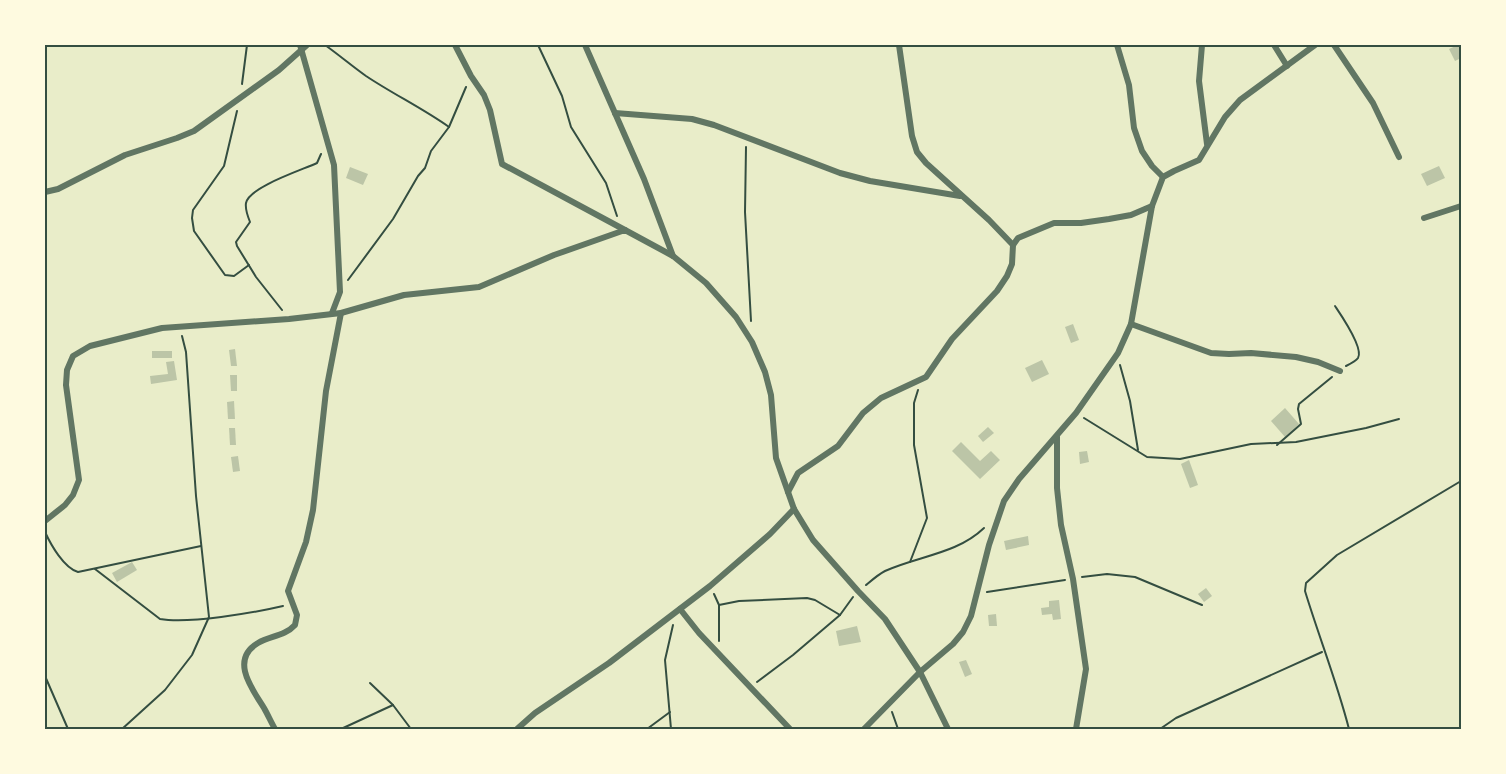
<svg xmlns="http://www.w3.org/2000/svg" width="1506" height="774" font-family="'PT Sans Narrow',sans-serif">
  <rect width="100%" height="100%" fill="#e9edc9"/>
  <!-- building -->
  <g fill="#bcc5a7">
    <polygon points="1458,45 1461,45 1461,58 1455,61 1449,49"/>
    <polygon points="1439,166 1445,178 1427,186 1421,174"/>
    <polygon points="350,167 368,174 363,185 346,178"/>
    <polygon points="1073,324 1079,340 1071,343 1065,327"/>
    <polygon points="235,349 237,366 231,366 229,350"/>
    <rect x="152" y="351" width="20" height="7"/>
    <polygon points="1042,360 1049,374 1032,382 1025,368"/>
    <polygon points="174,361 177,380 151,384 150,376 168,374 166,362"/>
    <polygon points="230,375 237,375 237,391 231,391"/>
    <polygon points="234,401 235,419 228,419 227,402"/>
    <polygon points="1285,408 1299,424 1285,437 1271,421"/>
    <polygon points="988,427 994,433 983,442 978,436"/>
    <polygon points="229,428 235,428 236,445 230,445"/>
    <polygon points="961,442 980,461 991,451 1000,460 980,479 952,451"/>
    <polygon points="1087,451 1089,462 1080,464 1079,452"/>
    <polygon points="238,456 240,471 233,472 231,457"/>
    <polygon points="1189,460 1198,485 1190,488 1181,464"/>
    <polygon points="1028,536 1029,545 1006,550 1004,541"/>
    <polygon points="132,562 137,570 117,582 112,573"/>
    <polygon points="1206,588 1212,596 1204,602 1198,594"/>
    <polygon points="1059,600 1061,619 1053,620 1052,614 1042,615 1041,608 1049,607 1049,601"/>
    <polygon points="996,614 997,626 989,626 988,615"/>
    <polygon points="857,626 861,642 839,646 836,631"/>
    <polygon points="966,660 972,674 965,677 959,662"/>
  </g>
  <g fill="none" stroke-linecap="round" stroke-linejoin="round">
    <!-- path -->
    <g stroke="#344e41" stroke-width="2">
      <path d="M325,45C339,55 352,66 366,76C393,94 422,108 449,127"/>
      <polyline points="538,45 562,96 571,127 606,183 617,216"/>
      <polyline points="242,84 247,45"/>
      <polyline points="237,111 224,166 193,210 192,218 194,231 225,275 234,276 249,265"/>
      <polyline points="746,147 745,212 751,321"/>
      <polyline points="348,280 393,219 418,176 425,168 431,151 449,127 466,87"/>
      <path d="M1335,306C1341,315 1364,348 1358,358C1356,361 1350,364 1346,366"/>
      <path d="M282,310L256,277L237,246L236,242L250,222C248,217 245,209 246,203C249,187 302,170 317,163L321,154"/>
      <polyline points="1120,365 1130,401 1138,450"/>
      <polyline points="1084,418 1147,457 1180,459 1251,444 1296,442 1366,428 1399,419"/>
      <polyline points="1277,445 1301,424 1298,409 1299,404 1332,377"/>
      <path d="M45,532C51,545 64,568 78,572L201,546"/>
      <polyline points="910,562 927,518 914,445 914,403 918,390"/>
      <path d="M95,569L160,619C189,624 253,613 283,606"/>
      <polyline points="1082,577 1107,574 1135,577 1202,605"/>
      <path d="M866,585C872,580 879,574 885,571C918,556 957,554 984,528"/>
      <polyline points="987,592 1065,580"/>
      <polyline points="714,594 719,605 719,641"/>
      <polyline points="719,605 739,601 807,598 815,600 840,615"/>
      <polyline points="45,676 68,729"/>
      <polyline points="757,682 793,655 840,615 853,597"/>
      <polyline points="370,683 393,705 411,729"/>
      <polyline points="892,712 898,729"/>
      <polyline points="122,729 165,690 192,655 209,617 196,496 186,352 182,336"/>
      <polyline points="341,729 393,705"/>
      <polyline points="647,729 670,712"/>
      <polyline points="671,729 665,660 673,625"/>
      <polyline points="1160,729 1176,718 1322,652"/>
      <path d="M1349,729C1337,682 1319,637 1305,591L1306,583L1337,555L1461,481"/>
    </g>
    <!-- minor -->
    <g stroke="#617663" stroke-width="6">
      <polyline points="300,45 334,165 340,292 332,313"/>
      <polyline points="455,45 471,76 484,95 490,110 502,164 625,230"/>
      <polyline points="585,45 644,179 673,256"/>
      <polyline points="899,45 912,136 917,152 926,163 989,220 1013,245"/>
      <polyline points="1117,45 1129,85 1134,128 1142,151 1152,166 1163,177"/>
      <polyline points="1202,45 1199,81 1207,144"/>
      <polyline points="1274,45 1287,66"/>
      <polyline points="1334,45 1373,103 1399,157"/>
      <polyline points="615,113 692,119 714,125 840,173 870,181 960,196"/>
      <polyline points="45,192 58,189 125,155 177,138 194,131 279,70 307,45"/>
      <polyline points="1424,218 1461,206"/>
      <polyline points="1131,324 1211,353 1229,354 1251,353 1296,357 1318,362 1340,371"/>
      <polyline points="1057,437 1057,488 1061,525 1073,579 1086,669 1076,729"/>
      <polyline points="788,492 798,473 838,446 863,413 881,398 926,377 952,339 997,291 1007,276 1012,264 1013,245 1018,238 1054,223 1081,223 1109,219 1131,215 1152,206"/>
      <polyline points="45,521 65,505 73,495 79,480 66,385 67,370 73,356 90,346 162,328 289,319 341,313 404,295 479,287 554,255 625,230 673,256 706,283 736,317 752,342 765,372 771,395 776,458 794,509 813,540 858,591 885,619 920,672 948,729"/>
      <polyline points="680,609 699,633 790,729"/>
      <path d="M275,729C271,722 268,715 264,708C253,690 229,660 258,643C270,636 285,636 295,625L297,615L288,591L306,542L313,510L326,391L341,313"/>
      <polyline points="517,729 535,713 609,663 710,586 770,534 794,509"/>
      <polyline points="864,729 920,672 953,644 963,632 971,616 989,545 1004,501 1019,479 1076,413 1118,353 1131,324 1152,206 1163,177 1174,171 1199,160 1225,117 1240,100 1315,45"/>
    </g>
  </g>
  <!-- border -->
  <rect width="1506" height="774" fill="none" stroke="#fefae0" stroke-width="93"/>
  <rect x="46" y="46" width="1414" height="682" fill="none" stroke="#344e41" stroke-width="2"/>
</svg>
